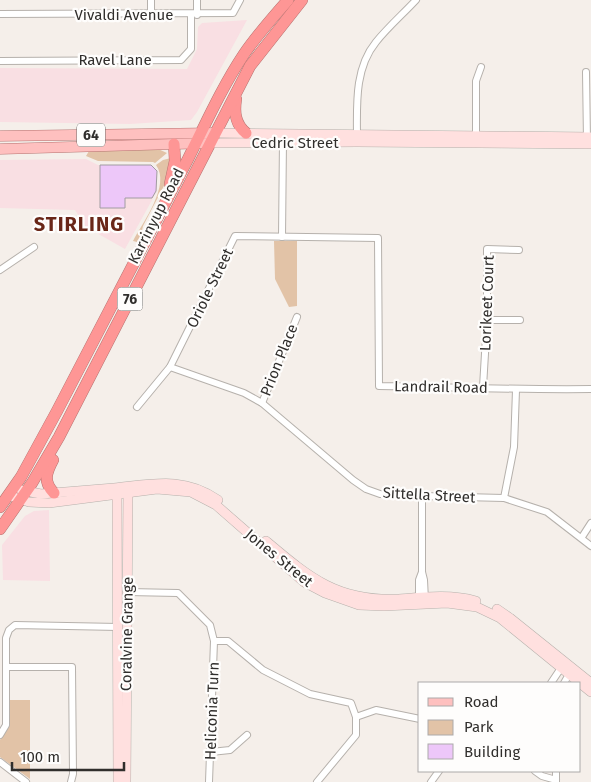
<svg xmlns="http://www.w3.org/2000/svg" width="591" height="782" font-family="'Fira Sans',sans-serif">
  <rect width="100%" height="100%" fill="#f5efea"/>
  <!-- commercial -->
  <g fill="#f9dfe3">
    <polygon points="247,20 197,112 191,120 130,124 0,122 0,68 187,69 197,49 198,27 202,23"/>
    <polygon points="86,159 98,165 151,165 157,171 157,191 125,249 86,227 75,210 0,208 0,160"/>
    <polygon points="49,510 50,581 3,580 2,545 25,516 34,511"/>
  </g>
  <!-- green -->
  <g fill="#e2c3a7">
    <polygon points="156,148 167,153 155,163 153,162 98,161 86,156 89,151"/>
    <path d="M171,158L167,180L143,226L140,239L137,242L133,241C143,222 171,185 156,165L163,160Z"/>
    <polygon points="274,241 297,241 297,306 289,307 275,279"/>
    <polygon points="9,700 30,700 30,779 0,757 0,740 9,726"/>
  </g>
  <!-- building -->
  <polygon fill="#edc7f9" stroke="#a09ca1" points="100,165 151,165 157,171 156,191 152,198 125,198 125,208 100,208"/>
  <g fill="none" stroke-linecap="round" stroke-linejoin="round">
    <!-- street casing -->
    <g stroke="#b6b1ac" stroke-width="8">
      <g id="street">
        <polyline points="197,0 197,15"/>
        <polyline points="0,14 233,13 240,0"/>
        <polyline points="151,15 151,0"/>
        <polyline points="0,61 181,60 191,49 191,15"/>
        <polyline points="586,72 587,141"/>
        <path d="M357,139C357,106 354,69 376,42C388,27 403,14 416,0"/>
        <polyline points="476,140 476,81 481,67"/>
        <polyline points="282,237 283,140"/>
        <polyline points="0,270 34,247"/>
        <polyline points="487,320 520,320"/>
        <polyline points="170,367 244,393 262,403 353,480 366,489 380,494 422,496 504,498 547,512 591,546"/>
        <polyline points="483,387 487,320 487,249 519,250"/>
        <polyline points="262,403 297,317"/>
        <path d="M137,407L170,367L235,236L378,238L379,386C450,387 520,390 591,389"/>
        <polyline points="422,496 422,572 424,580 425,600"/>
        <polyline points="504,498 514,447 516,390"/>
        <polyline points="582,537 591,523"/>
        <polyline points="128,592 178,593 210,625 214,641 228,641 263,670 310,694 351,703 356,717 356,735 317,782"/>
        <polyline points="419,600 419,580 422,572"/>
        <polyline points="6,667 72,667 73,774 71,782"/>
        <polyline points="551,683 563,665"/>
        <polyline points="564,683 571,671"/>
        <polyline points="356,717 376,710 420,719"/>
        <polyline points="0,735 6,725 6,638 9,630 15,625 119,627"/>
        <polyline points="211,752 230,750 247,735"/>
        <polyline points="0,762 26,782"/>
        <polyline points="535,771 542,776 556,780"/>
        <polyline points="556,771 556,782"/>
        <polyline points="209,782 214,641"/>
        <polyline points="431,782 439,771"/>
      </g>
    </g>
    <!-- secondary casing -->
    <g stroke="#b6b1ac" stroke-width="10">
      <g id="secondary">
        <polyline points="215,133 591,137"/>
        <polyline points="210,143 357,142 591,144"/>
        <path d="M21,490L41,494C66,492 90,490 114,488C153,484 184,476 218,500"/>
        <polyline points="117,490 118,782"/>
        <polyline points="8,495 29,502 49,503 157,489 191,492 216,505 304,582 325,593 359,605 384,606 447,603 477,607 500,618 591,692"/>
        <path d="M266,541C310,578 338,602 399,599C425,597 450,594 476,601"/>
        <polyline points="497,609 510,618 591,683"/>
        <polyline points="126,782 128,489"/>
      </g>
    </g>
    <!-- primary casing -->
    <g stroke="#b67270" stroke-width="11">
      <g id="primary">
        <polyline points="0,136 215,133"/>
        <polyline points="0,149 210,143"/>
      </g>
    </g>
    <!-- highway casing -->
    <g stroke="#b67270" stroke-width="12">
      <g id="highway">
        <path d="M236,99C234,112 235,124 246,133"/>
        <polyline points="170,184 175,161 174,144"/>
        <path d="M53,460C46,473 43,482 54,493"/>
        <path d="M0,507L21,477L57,411L188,159C206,123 222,87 244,54C257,35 273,17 288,0"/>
        <polyline points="0,529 32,483 59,437 250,66 302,0"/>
      </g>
    </g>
    <!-- street -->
    <use href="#street" stroke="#fff" stroke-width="6"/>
    <!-- secondary -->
    <use href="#secondary" stroke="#ffe0df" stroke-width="9"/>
    <!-- primary -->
    <use href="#primary" stroke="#fec0bf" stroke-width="10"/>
    <!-- highway -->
    <use href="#highway" stroke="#fe9695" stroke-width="11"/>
  </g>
  <g text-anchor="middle" stroke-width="4.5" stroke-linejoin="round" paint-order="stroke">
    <!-- shield labels -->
    <g fill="#fefdfc" stroke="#6e6c6a" stroke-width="1">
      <rect x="77" y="123.5" width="28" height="23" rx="4"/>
      <rect x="117.5" y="287.5" width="25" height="23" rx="4"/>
    </g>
    <g font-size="14" font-weight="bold" fill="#302e2c">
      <text x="91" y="140">64</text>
      <text x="130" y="304">76</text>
    </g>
    <!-- street labels -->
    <g font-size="15" fill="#302e2c" stroke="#fefdfc">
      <text x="124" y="20">Vivaldi Avenue</text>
      <text x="115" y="65">Ravel Lane</text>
      <text x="295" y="148">Cedric Street</text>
      <text transform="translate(156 216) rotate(-63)" y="5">Karrinyup Road</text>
      <text transform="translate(210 288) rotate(-64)" y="5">Oriole Street</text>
      <text transform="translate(487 303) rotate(-88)" y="5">Lorikeet Court</text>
      <text transform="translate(279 360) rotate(-68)" y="5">Prion Place</text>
      <text transform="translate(441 387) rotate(1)" y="5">Landrail Road</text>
      <text transform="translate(429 495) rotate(3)" y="5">Sittella Street</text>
      <text transform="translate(279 558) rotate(39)" y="5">Jones Street</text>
      <text transform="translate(127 634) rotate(-89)" y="5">Coralvine Grange</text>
      <text transform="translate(212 711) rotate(-88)" y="5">Heliconia Turn</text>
    </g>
    <!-- district labels -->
    <g font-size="20" font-weight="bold" letter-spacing="1" fill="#692617" stroke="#fefdfc">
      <text x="79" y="231">STIRLING</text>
    </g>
  </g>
  <!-- legend -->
  <rect x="418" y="682" width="162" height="90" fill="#fefdfc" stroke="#acaaa9"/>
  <rect x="428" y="698" width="25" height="8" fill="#fec0bf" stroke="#acaaa9"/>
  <text x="464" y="707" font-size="15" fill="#302e2c">Road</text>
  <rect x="428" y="720" width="25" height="15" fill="#e2c3a7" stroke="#acaaa9"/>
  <text x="464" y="732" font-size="15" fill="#302e2c">Park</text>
  <rect x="428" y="744" width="25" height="15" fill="#edc7f9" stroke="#acaaa9"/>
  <text x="464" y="757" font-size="15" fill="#302e2c">Building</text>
  <!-- scale -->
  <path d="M12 762v8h112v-8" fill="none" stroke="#302e2c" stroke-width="2.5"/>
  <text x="20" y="762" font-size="15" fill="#302e2c" stroke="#fefdfc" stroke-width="4" paint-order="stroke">100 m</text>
</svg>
